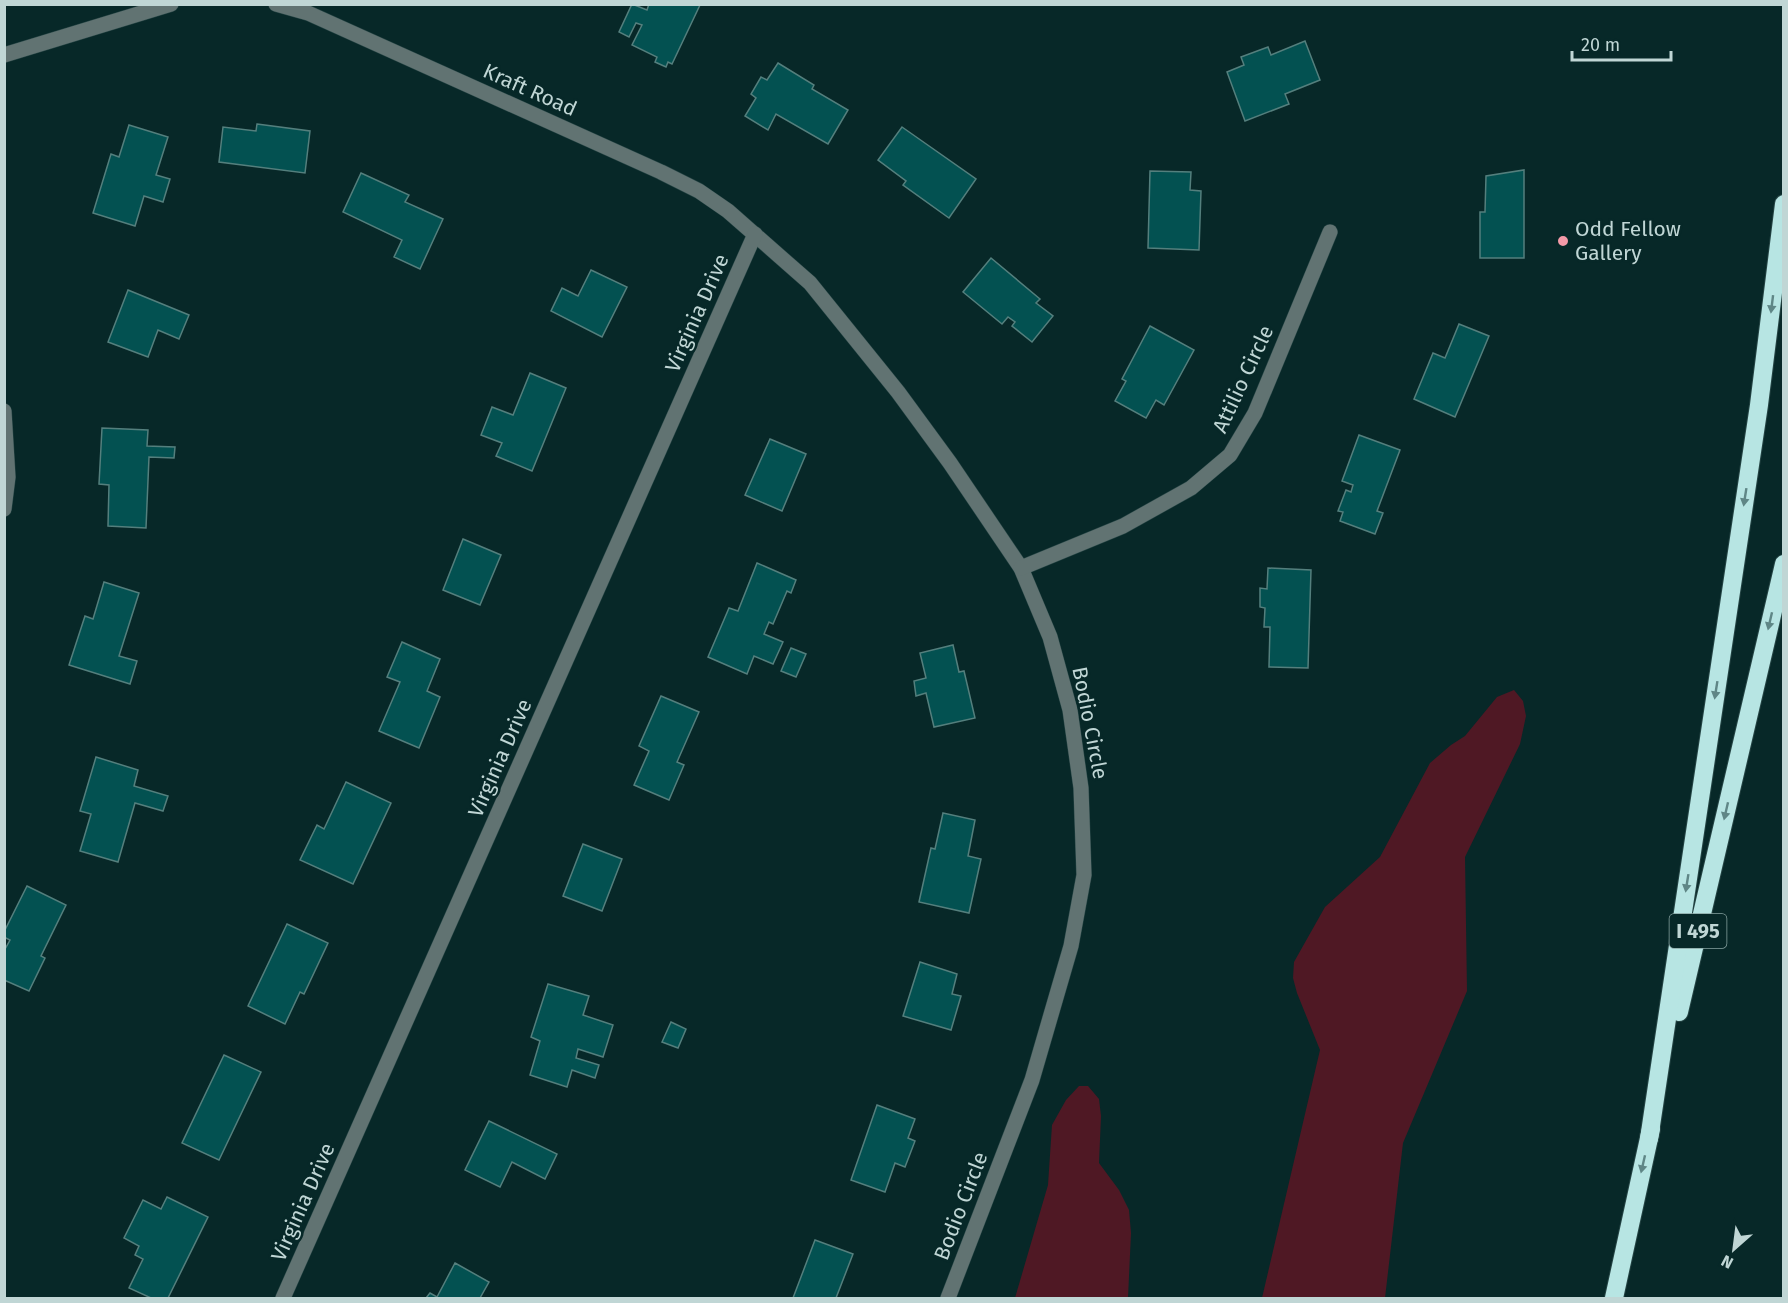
<svg xmlns="http://www.w3.org/2000/svg" width="1788" height="1303" font-family="'Fira Sans',sans-serif">
  <rect width="100%" height="100%" fill="#072828"/>
  <!-- green -->
  <g fill="#4f1824">
    <polygon points="1514,690 1523,701 1526,716 1520,744 1465,857 1467,991 1403,1143 1385,1298 1262,1298 1320,1050 1297,993 1293,978 1294,962 1325,907 1380,857 1430,763 1451,745 1465,736 1497,697"/>
    <polygon points="1079,1086 1088,1086 1099,1099 1101,1116 1099,1163 1119,1190 1129,1210 1131,1233 1128,1298 1015,1298 1048,1185 1052,1125 1066,1100"/>
  </g>
  <!-- building -->
  <g fill="#035151" stroke="#547f7d" stroke-width="1.5">
    <polygon points="632,4 647,10 649,4 700,5 672,64 668,62 666,67 655,62 657,57 632,45 642,25 636,23 629,37 619,32"/>
    <polygon points="1305,41 1320,80 1285,94 1289,104 1245,121 1227,72 1244,65 1241,57 1268,47 1271,55"/>
    <polygon points="778,63 814,85 812,89 848,110 828,144 776,114 768,130 745,116 756,98 751,94 761,77 767,80"/>
    <polygon points="257,124 310,131 305,173 219,162 223,127 256,131"/>
    <polygon points="129,125 168,137 156,175 170,179 163,202 144,196 135,226 93,213 111,154 119,157"/>
    <polygon points="902,127 976,179 949,218 903,185 906,181 878,160"/>
    <polygon points="1524,170 1524,258 1480,258 1480,212 1485,212 1486,176"/>
    <polygon points="1150,171 1191,172 1190,190 1201,191 1199,250 1148,248"/>
    <polygon points="361,173 409,195 405,202 443,219 420,269 394,257 402,240 343,212"/>
    <polygon points="991,258 1040,299 1036,303 1053,316 1032,342 1012,326 1015,322 1008,317 1002,324 963,292"/>
    <polygon points="591,270 627,287 602,337 551,311 562,288 578,296"/>
    <polygon points="128,290 189,315 179,339 158,330 148,357 108,342"/>
    <polygon points="1459,324 1489,336 1455,417 1414,399 1433,353 1445,358"/>
    <polygon points="1150,326 1194,350 1164,405 1156,400 1146,418 1115,401 1126,381 1122,379"/>
    <polygon points="530,373 566,388 532,471 496,456 502,443 481,435 492,407 513,415"/>
    <polygon points="102,428 148,430 147,446 175,447 174,458 149,457 146,528 108,526 109,485 99,484"/>
    <polygon points="1359,435 1400,450 1377,511 1383,513 1375,534 1340,521 1343,512 1338,511 1346,490 1351,492 1353,485 1342,481"/>
    <polygon points="770,439 806,454 782,511 745,495"/>
    <polygon points="463,539 501,555 480,605 443,590"/>
    <polygon points="757,563 796,580 791,593 787,591 773,624 769,622 764,634 783,642 773,664 754,656 747,674 708,657 729,608 738,611"/>
    <polygon points="1268,568 1311,570 1308,668 1269,667 1270,627 1264,627 1265,608 1260,607 1260,588 1267,589"/>
    <polygon points="104,582 139,593 119,656 137,661 130,684 69,665 85,616 93,619"/>
    <polygon points="402,642 440,659 427,691 440,697 419,748 379,731 400,682 387,677"/>
    <polygon points="953,645 959,672 964,671 975,718 934,727 926,693 916,696 914,681 926,678 920,653"/>
    <polygon points="791,648 806,654 796,677 781,671"/>
    <polygon points="661,696 699,712 677,762 684,765 669,800 634,785 649,751 639,746"/>
    <polygon points="96,757 138,770 134,786 168,796 163,811 135,803 118,862 80,851 91,814 80,811"/>
    <polygon points="346,782 391,803 353,884 300,860 317,825 324,829"/>
    <polygon points="943,813 975,820 968,856 981,859 969,913 919,902 931,848 935,849"/>
    <polygon points="583,844 622,859 602,911 563,896"/>
    <polygon points="27,886 66,905 41,956 45,958 29,991 4,980 4,951 10,940 4,937 4,932"/>
    <polygon points="287,924 328,943 304,994 300,992 285,1024 248,1006"/>
    <polygon points="920,962 957,974 952,994 961,996 951,1030 903,1016"/>
    <polygon points="548,984 589,996 583,1015 613,1025 603,1057 578,1049 576,1058 599,1065 595,1078 572,1070 567,1087 530,1075 540,1041 531,1037"/>
    <polygon points="671,1022 686,1029 678,1048 662,1042"/>
    <polygon points="224,1055 261,1072 219,1160 182,1143"/>
    <polygon points="877,1105 915,1119 908,1138 915,1141 905,1167 895,1163 885,1192 851,1180"/>
    <polygon points="489,1121 557,1154 545,1179 512,1162 500,1187 465,1170"/>
    <polygon points="167,1197 208,1217 168,1298 151,1298 129,1288 143,1259 135,1255 139,1246 124,1238 143,1200 161,1209"/>
    <polygon points="815,1240 853,1254 836,1298 793,1298"/>
    <polygon points="455,1263 489,1282 480,1298 426,1298 430,1293 437,1297"/>
  </g>
  <g fill="none" stroke-linecap="round" stroke-linejoin="round">
    <!-- minor casing -->
    <g stroke="#254444" stroke-width="16">
      <g id="minor">
        <polyline points="276,4 308,13 661,172 699,191 728,211 810,283 898,392 950,463 1021,568 1050,637 1070,710 1081,788 1084,875 1071,946 1032,1080 948,1298"/>
        <polyline points="4,55 171,4"/>
        <polyline points="4,411 8,477 4,509"/>
        <polyline points="1021,568 1123,526 1191,488 1230,455 1255,413 1330,232"/>
        <polyline points="283,1298 755,234"/>
      </g>
    </g>
    <!-- highway casing -->
    <g stroke="#254444" stroke-width="20">
      <g id="highway">
        <polyline points="1679,1012 1784,564"/>
        <polyline points="1649,1139 1759,405 1784,204"/>
        <polyline points="1614,1298 1651,1129"/>
      </g>
    </g>
    <!-- minor -->
    <use href="#minor" stroke="#617372" stroke-width="15"/>
    <!-- highway -->
    <use href="#highway" stroke="#b7e5e3" stroke-width="18"/>
  </g>
  <!-- one-way arrows -->
  <defs><path id="oneway-solid" d="M-6-.8H1V-3.2L6.5 0L1 3.2V.8H-6Z" transform="scale(1.5)"/></defs>
  <g fill="#5f8686">
    <use href="#oneway-solid" transform="translate(1772 304) rotate(97)"/>
    <use href="#oneway-solid" transform="translate(1745 497) rotate(99)"/>
    <use href="#oneway-solid" transform="translate(1770 621) rotate(103)"/>
    <use href="#oneway-solid" transform="translate(1716 690) rotate(99)"/>
    <use href="#oneway-solid" transform="translate(1726 811) rotate(103)"/>
    <use href="#oneway-solid" transform="translate(1687 883) rotate(99)"/>
    <use href="#oneway-solid" transform="translate(1643 1164) rotate(103)"/>
  </g>
  <!-- markers -->
  <circle fill="#f39aa8" stroke="#072828" stroke-width="2" cx="1563" cy="241" r="6"/>
  <g text-anchor="middle" stroke-width="5" stroke-linejoin="round" paint-order="stroke">
    <!-- shield labels -->
    <rect fill="#072828" stroke="#88a2a1" stroke-width="1.5" x="1669.5" y="914" width="57" height="34" rx="4.5"/>
    <g font-size="20" font-weight="bold" fill="#c0d6d5">
      <text x="1698" y="938">I 495</text>
    </g>
    <!-- street labels -->
    <g font-size="21" fill="#c0d6d5" stroke="#072828">
      <text transform="translate(530 90) rotate(24)" y="7">Kraft Road</text>
      <text transform="translate(697 313) rotate(-66)" y="7">Virginia Drive</text>
      <text transform="translate(1243 379) rotate(-65)" y="7">Attilio Circle</text>
      <text transform="translate(1090 723) rotate(79)" y="7">Bodio Circle</text>
      <text transform="translate(500 758) rotate(-66)" y="7">Virginia Drive</text>
      <text transform="translate(303 1202) rotate(-66)" y="7">Virginia Drive</text>
      <text transform="translate(961 1206) rotate(-69)" y="7">Bodio Circle</text>
    </g>
    <!-- poi labels -->
    <g font-size="21" fill="#c0d6d5" stroke="#072828" text-anchor="start">
      <text x="1575" y="236">Odd Fellow<tspan x="1575" dy="24">Gallery</tspan></text>
    </g>
  </g>
  <!-- border -->
  <rect width="1788" height="1303" fill="none" stroke="#c0d6d5" stroke-width="12"/>
  <!-- north arrow -->
  <g transform="translate(1734 1249) rotate(208)" stroke="#072828" stroke-width="4.5" paint-order="stroke">
  <path d="M0-4.5L10 22L0 15L-10 22Z" fill="#c0d6d5"/>
  <text y="-9" font-size="16" font-weight="bold" text-anchor="middle" fill="#c0d6d5">N</text>
  </g>
  <!-- scale -->
  <path d="M1572 51v9h99v-9" fill="none" stroke="#c0d6d5" stroke-width="3"/>
  <text x="1581" y="51" font-size="18" fill="#c0d6d5" stroke="#072828" stroke-width="4.5" paint-order="stroke">20 m</text>
</svg>
